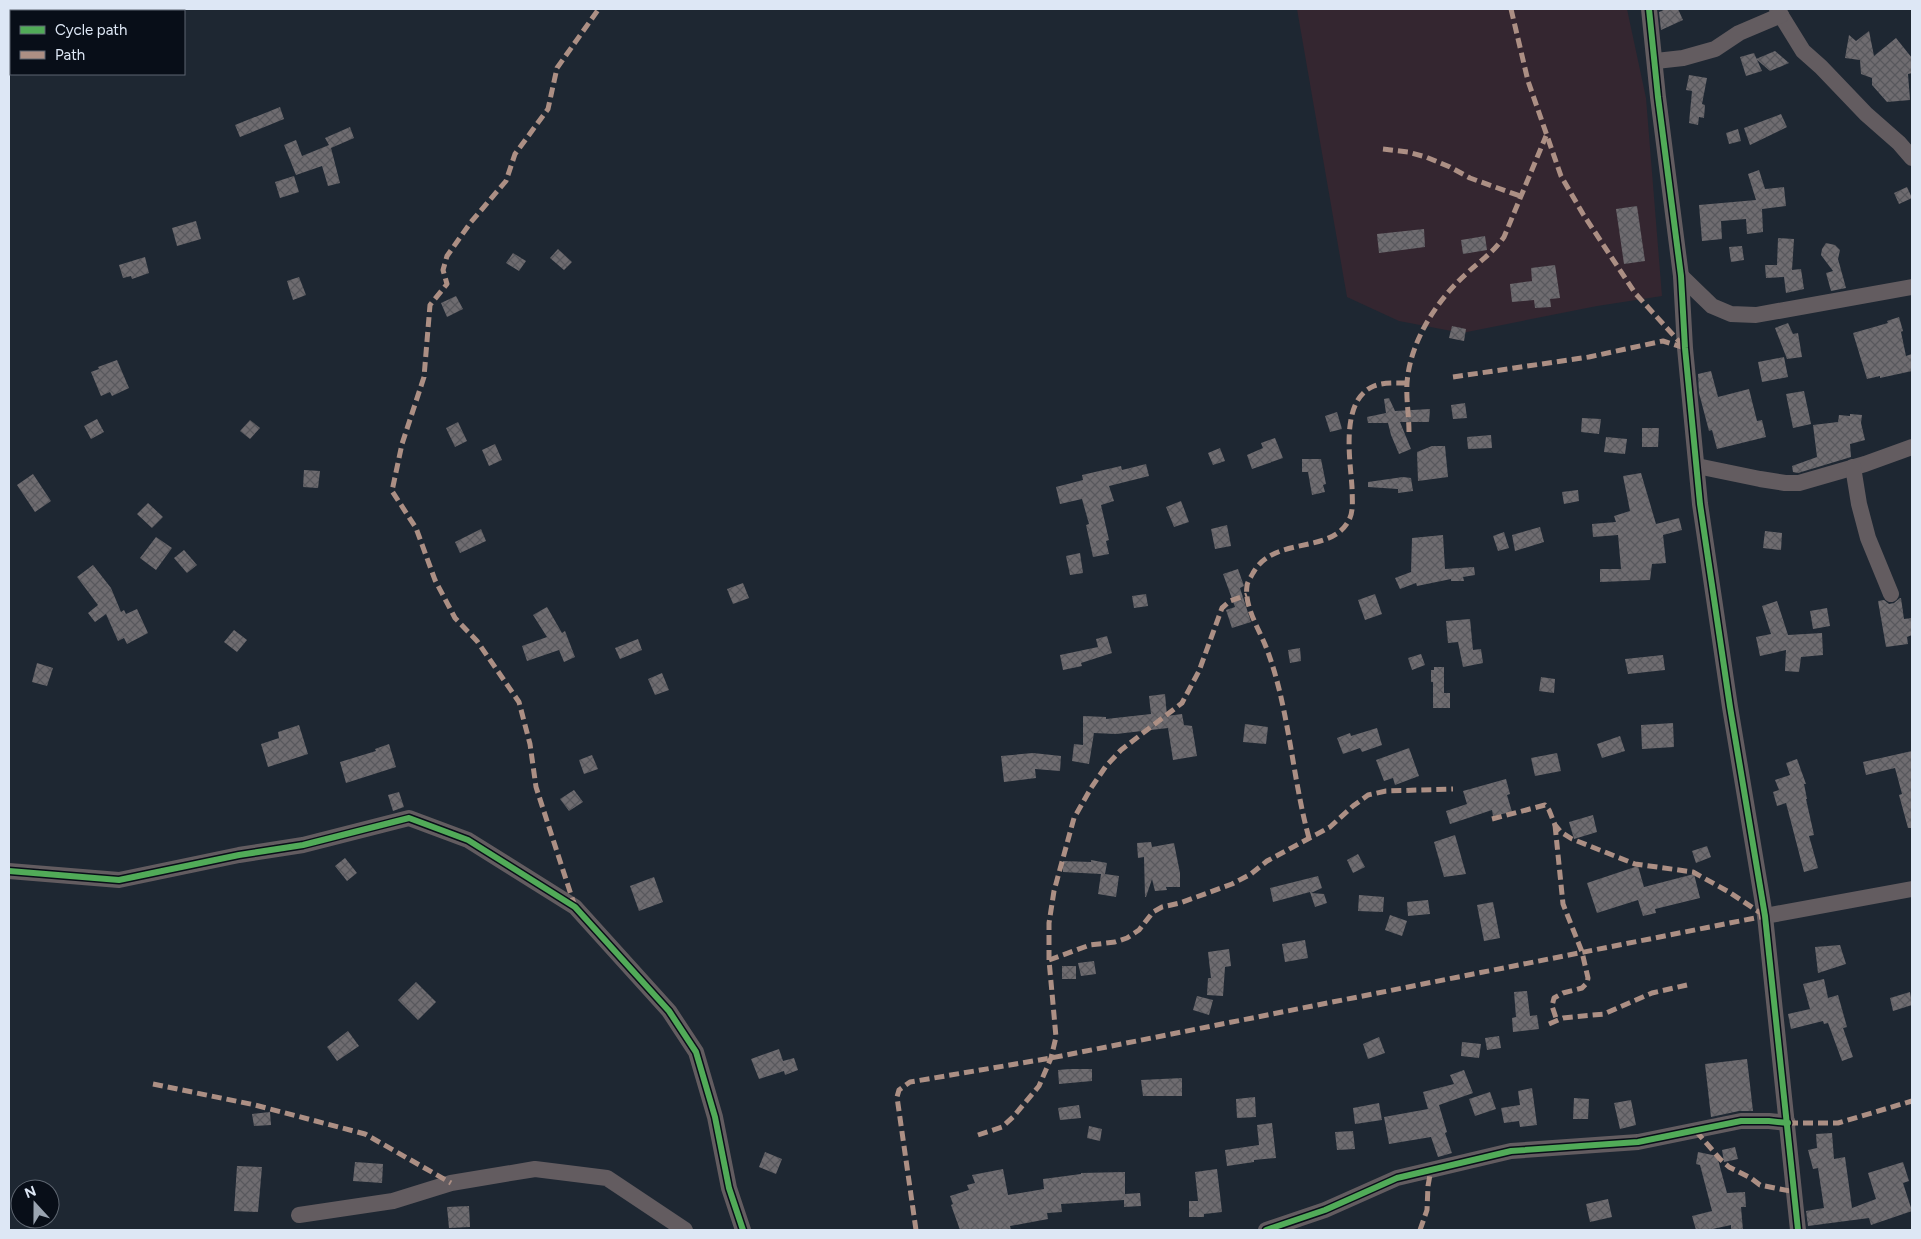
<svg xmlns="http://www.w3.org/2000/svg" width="1921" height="1239" font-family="Figtree,sans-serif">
  <defs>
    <pattern id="building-cross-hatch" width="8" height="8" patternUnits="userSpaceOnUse" patternTransform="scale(1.25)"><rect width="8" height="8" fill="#6f6c70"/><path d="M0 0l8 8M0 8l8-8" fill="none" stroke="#58585d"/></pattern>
  </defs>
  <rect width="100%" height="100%" fill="#1e2732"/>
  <!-- education -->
  <polygon fill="#342630" points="1297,9 1627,9 1646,98 1662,296 1597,306 1462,333 1399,321 1347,297"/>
  <!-- building -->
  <g fill="url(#building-cross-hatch)">
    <polygon points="1666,9 1678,9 1683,20 1661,30 1659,12"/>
    <polygon points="1869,31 1874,56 1896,38 1912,58 1912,73 1908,74 1910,100 1887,102 1872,85 1872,78 1861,74 1860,60 1845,58 1849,35 1856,41"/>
    <polygon points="1775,51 1789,63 1770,71 1756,59"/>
    <polygon points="1754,53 1762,71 1746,76 1740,57"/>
    <polygon points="1689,75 1707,78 1702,104 1705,105 1704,118 1699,117 1698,125 1689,123 1692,91 1686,90"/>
    <polygon points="280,107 284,119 240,137 235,125"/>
    <polygon points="1781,114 1787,127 1750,145 1744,128"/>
    <polygon points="350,127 354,138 331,148 340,183 328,186 322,166 296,175 284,145 296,140 302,156 329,145 325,138"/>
    <polygon points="1738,129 1741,141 1729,144 1726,133"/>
    <polygon points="1759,170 1765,189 1784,187 1786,206 1762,209 1763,232 1747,234 1746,219 1721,221 1722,239 1702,241 1699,205 1756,200 1748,174"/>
    <polygon points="294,176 299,192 280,198 275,182"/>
    <polygon points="1907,187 1912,198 1899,204 1894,193"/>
    <polygon points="1637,206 1645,261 1624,264 1616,209"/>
    <polygon points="196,221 201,239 177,246 172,228"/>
    <polygon points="1424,229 1425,247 1379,253 1377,234"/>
    <polygon points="1485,236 1487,250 1463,254 1461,240"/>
    <polygon points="1778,238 1794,239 1792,270 1801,269 1804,289 1786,293 1784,277 1766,278 1765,265 1777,265"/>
    <polygon points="1826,243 1835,245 1840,250 1838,259 1846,288 1831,291 1826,273 1833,271 1821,255 1822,249"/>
    <polygon points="1742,246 1744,260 1731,262 1729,247"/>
    <polygon points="558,249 572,262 564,270 550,258"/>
    <polygon points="513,253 526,261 519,271 506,263"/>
    <polygon points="145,257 149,273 132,279 131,276 123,278 119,265"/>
    <polygon points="1555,265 1560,298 1550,299 1551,307 1535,308 1534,300 1512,302 1510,284 1532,281 1531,268"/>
    <polygon points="299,277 306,295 293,300 287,281"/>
    <polygon points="456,296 463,309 447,317 441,303"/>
    <polygon points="1899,317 1903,331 1901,332 1906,356 1912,354 1912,371 1880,378 1880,376 1867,379 1853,333 1888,323 1887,321"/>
    <polygon points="1788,323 1793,334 1798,333 1802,357 1787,359 1775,328"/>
    <polygon points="1452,326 1466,329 1464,341 1449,338"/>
    <polygon points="1784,357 1788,377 1762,382 1758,362"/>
    <polygon points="117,360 129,388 112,396 110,392 101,396 91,372 99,369 98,367"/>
    <polygon points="1711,371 1718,397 1749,389 1757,421 1762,420 1766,437 1717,449 1712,430 1709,431 1699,393 1698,374"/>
    <polygon points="1804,391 1811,424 1793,428 1786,394"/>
    <polygon points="1389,398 1395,411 1430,409 1429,422 1400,422 1411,449 1399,454 1391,435 1388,423 1368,423 1367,417 1386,413 1384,399"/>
    <polygon points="1465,403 1467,418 1453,419 1451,405"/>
    <polygon points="1337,412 1342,429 1330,432 1325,416"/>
    <polygon points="1850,414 1862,415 1861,423 1865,440 1850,444 1851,457 1798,473 1793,472 1792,466 1817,457 1813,425 1838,422 1839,415 1850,416"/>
    <polygon points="1582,418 1601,419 1599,434 1581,432"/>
    <polygon points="97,419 104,432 91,439 84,426"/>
    <polygon points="250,420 260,428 250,439 240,431"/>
    <polygon points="458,422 467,441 455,447 446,428"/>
    <polygon points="1642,428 1659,428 1658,447 1642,447"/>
    <polygon points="1491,435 1492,448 1468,449 1467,437"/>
    <polygon points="1606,437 1627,439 1625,454 1604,452"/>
    <polygon points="1275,438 1283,458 1252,469 1247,455 1263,448 1261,443"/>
    <polygon points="495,444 502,460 489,466 482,450"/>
    <polygon points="1432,446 1445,446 1448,477 1418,481 1417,452"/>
    <polygon points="1220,448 1225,461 1213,465 1208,453"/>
    <polygon points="1302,459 1321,459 1326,484 1323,485 1325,492 1312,495 1308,472 1302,472"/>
    <polygon points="1146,464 1149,476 1109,486 1114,501 1101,505 1109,540 1106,541 1109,554 1093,557 1086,525 1089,524 1082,499 1060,504 1056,487 1083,480 1082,475 1121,466 1122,470"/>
    <polygon points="304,470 320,471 318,488 303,487"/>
    <polygon points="1641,473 1656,524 1679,518 1682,530 1663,535 1666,563 1652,564 1650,580 1600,582 1600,569 1621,569 1618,535 1593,537 1592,524 1616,522 1614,516 1630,511 1623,476"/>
    <polygon points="33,474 51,501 35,512 17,485"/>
    <polygon points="1403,477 1411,478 1413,491 1398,493 1398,489 1368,487 1368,482"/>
    <polygon points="1578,490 1579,501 1564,504 1562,492"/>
    <polygon points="1181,501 1189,522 1174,527 1166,507"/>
    <polygon points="148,503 163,517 152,528 137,514"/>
    <polygon points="1227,525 1231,546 1215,549 1211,529"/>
    <polygon points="1540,527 1544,542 1515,551 1512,535"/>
    <polygon points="481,529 486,541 460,553 455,542"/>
    <polygon points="1765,531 1782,533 1781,550 1763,548"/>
    <polygon points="1504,532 1509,548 1498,551 1493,536"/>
    <polygon points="1443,535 1445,569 1474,567 1475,575 1463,577 1464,581 1451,581 1451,579 1417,586 1416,583 1400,589 1395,578 1411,572 1412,538"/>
    <polygon points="156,537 172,548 156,570 140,558"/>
    <polygon points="184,550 197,565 187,573 174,558"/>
    <polygon points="1080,553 1083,573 1070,575 1066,556"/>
    <polygon points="93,565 111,588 121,612 124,610 126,614 137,609 148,633 127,644 124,638 118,641 106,614 95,622 88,613 98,605 77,577"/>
    <polygon points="1238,569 1244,586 1240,588 1251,622 1232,628 1226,610 1235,607 1223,574"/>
    <polygon points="743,583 749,598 733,604 727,589"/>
    <polygon points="1146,594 1148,606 1134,608 1132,596"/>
    <polygon points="1375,594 1382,614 1365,620 1358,600"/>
    <polygon points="1900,598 1901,598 1904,619 1912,618 1912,635 1907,637 1908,644 1886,647 1878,601 1884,600 1889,604 1894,603"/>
    <polygon points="1777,601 1788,635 1822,633 1823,655 1801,657 1799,672 1785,671 1786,650 1760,656 1756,637 1771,634 1762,606"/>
    <polygon points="547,607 562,633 565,631 575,657 564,662 559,650 527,661 522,646 547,637 533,615"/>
    <polygon points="1827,608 1830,626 1813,629 1810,611"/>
    <polygon points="1470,619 1473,650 1481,649 1483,663 1463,667 1458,642 1448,643 1446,621"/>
    <polygon points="234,630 247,640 237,652 224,642"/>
    <polygon points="1107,636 1112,653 1081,663 1082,666 1063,670 1060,655 1098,647 1096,639"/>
    <polygon points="638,639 642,650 620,659 615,648"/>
    <polygon points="1300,648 1301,661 1290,663 1288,650"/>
    <polygon points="1421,654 1425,665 1412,670 1408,658"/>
    <polygon points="1663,655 1665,670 1628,674 1625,659"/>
    <polygon points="37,663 53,668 47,686 32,682"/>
    <polygon points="1434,667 1444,667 1444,693 1450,693 1450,708 1433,708 1433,682 1431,682 1431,670 1434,670"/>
    <polygon points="662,673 669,690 655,695 648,679"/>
    <polygon points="1541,677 1555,679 1554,693 1539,691"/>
    <polygon points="1165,694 1167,716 1182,714 1184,725 1192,726 1197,756 1173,760 1168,728 1116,734 1094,733 1089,764 1072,761 1074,744 1083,745 1083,716 1106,717 1106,719 1151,714 1149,696"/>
    <polygon points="1673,723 1674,747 1642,749 1641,725"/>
    <polygon points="1245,724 1268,727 1266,744 1243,742"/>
    <polygon points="299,725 308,754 268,767 261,744 279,738 278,732"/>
    <polygon points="1377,728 1382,745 1362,752 1360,748 1343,754 1337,738 1350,733 1351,736"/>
    <polygon points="1620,736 1625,751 1602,758 1597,744"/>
    <polygon points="389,744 396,767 346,783 340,762 376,751 375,749"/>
    <polygon points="1409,748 1419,776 1395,785 1393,778 1384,781 1376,760"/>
    <polygon points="1912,751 1912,828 1908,828 1899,795 1902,794 1895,768 1866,775 1863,762"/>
    <polygon points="1033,753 1061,756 1060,771 1035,769 1036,778 1004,782 1001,756"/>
    <polygon points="1557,753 1561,771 1535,776 1531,758"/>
    <polygon points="592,755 598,769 584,774 579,760"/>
    <polygon points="1797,759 1806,784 1804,784 1807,799 1806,799 1814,835 1809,836 1818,868 1804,872 1786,803 1777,806 1773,792 1779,790 1775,780 1790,775 1786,763"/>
    <polygon points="1506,779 1510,794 1507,795 1512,812 1493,816 1492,810 1450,824 1446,811 1467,804 1463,791"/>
    <polygon points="574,790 583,802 569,811 560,799"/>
    <polygon points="399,792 404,807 393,811 388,795"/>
    <polygon points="1593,815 1597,832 1574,839 1569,822"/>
    <polygon points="1455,835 1466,874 1444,877 1434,842"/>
    <polygon points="1151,842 1152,847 1174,843 1180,873 1180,887 1166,887 1167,890 1155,891 1152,879 1146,897 1145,897 1144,857 1138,858 1137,843"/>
    <polygon points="1707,846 1711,857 1696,863 1692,851"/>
    <polygon points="1358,854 1365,867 1353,873 1347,860"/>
    <polygon points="345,858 357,873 347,881 335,866"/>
    <polygon points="1091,860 1107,863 1105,874 1119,876 1116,897 1098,894 1101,874 1063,872 1063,861 1091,862"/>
    <polygon points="1638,866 1644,887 1694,874 1700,898 1655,909 1656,913 1643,916 1638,900 1597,913 1587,883"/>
    <polygon points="1318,876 1322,888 1311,893 1324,894 1327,903 1315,907 1310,892 1273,902 1270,888"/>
    <polygon points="654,877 663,902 639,911 630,886"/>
    <polygon points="1359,895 1384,897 1383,912 1358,911"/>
    <polygon points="1428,900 1430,914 1408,916 1407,902"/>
    <polygon points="1493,902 1500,938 1484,941 1477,905"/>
    <polygon points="1390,915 1407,921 1402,936 1385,930"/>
    <polygon points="1305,940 1308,958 1285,962 1282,944"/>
    <polygon points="1840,945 1846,964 1818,973 1815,947"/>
    <polygon points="1229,949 1231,966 1225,967 1223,996 1207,995 1208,978 1211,978 1208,952"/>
    <polygon points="1094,961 1096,974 1081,976 1078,963"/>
    <rect x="1062" y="966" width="14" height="13"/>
    <polygon points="1824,979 1828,998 1838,995 1847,1027 1843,1028 1853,1057 1842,1061 1828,1023 1824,1024 1823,1021 1791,1029 1788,1014 1810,1009 1803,984"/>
    <polygon points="416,982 436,1002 418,1020 398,1000"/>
    <polygon points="1527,991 1530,1016 1537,1015 1539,1029 1513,1032 1512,1018 1516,1017 1514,992"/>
    <polygon points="1910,992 1912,1005 1893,1011 1890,998"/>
    <polygon points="1197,996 1213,1000 1209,1015 1193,1010"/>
    <polygon points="348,1031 359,1046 337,1061 327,1047"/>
    <polygon points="1499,1036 1501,1048 1487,1050 1485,1038"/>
    <polygon points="1379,1037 1385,1053 1368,1059 1363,1044"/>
    <polygon points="1462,1042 1481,1044 1479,1058 1461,1056"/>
    <polygon points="779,1049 783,1061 794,1058 798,1070 785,1075 784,1071 759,1079 751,1059"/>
    <polygon points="1747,1059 1753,1111 1739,1111 1711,1117 1705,1064"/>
    <polygon points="1070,1069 1092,1069 1092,1081 1059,1084 1058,1070"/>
    <polygon points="1464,1070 1473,1093 1439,1105 1447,1132 1445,1133 1452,1153 1438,1157 1431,1137 1389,1144 1384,1117 1428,1109 1423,1092 1454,1084 1450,1075"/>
    <polygon points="1182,1078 1182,1096 1143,1096 1141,1080"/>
    <polygon points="1532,1088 1537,1125 1520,1127 1519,1121 1504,1123 1501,1108 1520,1105 1518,1091"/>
    <polygon points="1490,1092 1496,1109 1475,1116 1469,1099"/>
    <polygon points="1255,1097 1256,1117 1237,1118 1236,1099"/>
    <polygon points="1574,1098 1589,1099 1588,1119 1573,1119"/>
    <polygon points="1631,1100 1636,1125 1620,1129 1614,1103"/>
    <polygon points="1379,1103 1382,1120 1355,1124 1353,1108"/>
    <polygon points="1079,1105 1081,1118 1060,1120 1058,1108"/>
    <polygon points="270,1112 271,1125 254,1126 252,1114"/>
    <polygon points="1272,1123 1276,1158 1254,1160 1254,1162 1227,1166 1225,1150 1259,1145 1257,1125"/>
    <polygon points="1089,1126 1102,1129 1100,1141 1087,1138"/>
    <polygon points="1353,1131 1355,1149 1337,1150 1335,1132"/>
    <polygon points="1832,1133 1834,1159 1845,1157 1852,1208 1876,1199 1868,1173 1903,1162 1909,1181 1903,1183 1912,1211 1871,1225 1869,1218 1808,1226 1806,1211 1824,1208 1818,1168 1813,1169 1808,1150 1817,1148 1816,1134"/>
    <polygon points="1735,1147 1738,1159 1724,1162 1722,1150"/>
    <polygon points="765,1152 782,1159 776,1174 759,1167"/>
    <polygon points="1698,1152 1717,1156 1727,1193 1745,1192 1746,1207 1741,1207 1743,1230 1731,1230 1731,1225 1708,1230 1696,1230 1692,1216 1712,1211 1700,1165 1696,1164"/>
    <polygon points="355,1162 383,1164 382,1183 353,1181"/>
    <polygon points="237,1166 262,1167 258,1212 234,1211"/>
    <polygon points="1003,1169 1008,1195 1044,1189 1043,1179 1081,1174 1081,1173 1125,1172 1125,1194 1140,1193 1141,1206 1124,1207 1124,1200 1061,1204 1062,1212 1047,1213 1048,1219 1010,1226 1011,1230 960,1230 951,1205 953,1204 950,1196 969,1190 967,1185 975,1183 972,1175"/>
    <polygon points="1217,1169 1222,1212 1204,1214 1204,1217 1189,1217 1189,1201 1198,1201 1195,1172"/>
    <polygon points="1608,1199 1612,1217 1590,1222 1586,1204"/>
    <polygon points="469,1206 470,1227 449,1228 447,1207"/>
  </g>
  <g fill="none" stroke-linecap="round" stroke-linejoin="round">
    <!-- minor -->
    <g stroke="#635c60" stroke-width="16">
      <polyline points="1649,9 1658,97 1681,276 1685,348 1700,504 1730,707 1765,916 1798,1230"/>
      <polyline points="1777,9 1803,51 1821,67 1866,114 1899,143 1912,158"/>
      <polyline points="1656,61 1683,58 1715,49 1739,33 1781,15"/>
      <polyline points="1681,276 1712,306 1731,314 1756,315 1912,287"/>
      <polyline points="1697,466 1760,479 1785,483 1799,483 1865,464 1912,447"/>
      <polyline points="1853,467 1859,504 1868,538 1891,594"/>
      <polyline points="9,871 119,880 239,855 303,845 409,818 468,840 575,907 669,1011 696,1052 715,1117 729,1188 743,1230"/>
      <polyline points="1765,916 1912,889"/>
      <polyline points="299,1215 393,1201 451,1183 535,1169 607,1178 685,1230"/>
      <polyline points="1266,1230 1325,1210 1397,1178 1511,1151 1638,1142 1741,1121 1769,1121 1788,1123"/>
    </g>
    <!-- quiet -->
    <g stroke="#ac8f84" stroke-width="5" stroke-dasharray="10 5" stroke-linecap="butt">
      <polyline points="1511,9 1528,81 1561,176 1583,214 1635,293 1685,348"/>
      <polyline points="1383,149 1408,152 1426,157 1450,167 1470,178 1520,196"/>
      <polyline points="1453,377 1589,357 1663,341 1682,347"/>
      <path d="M1409,432C1409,416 1406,399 1407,383C1410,342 1436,301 1466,274C1481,260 1492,254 1504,237L1546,136"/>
      <polyline points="1492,819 1545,805 1549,810 1555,825 1561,832 1572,839 1635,864 1693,872 1729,892 1765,916"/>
      <polyline points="1555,825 1563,904 1582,952 1588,978 1587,983 1582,988 1563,993 1554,998 1552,1006 1557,1021"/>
      <path d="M1309,838C1292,777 1289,706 1266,647C1259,629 1244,606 1247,586C1247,582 1251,577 1253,573C1274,535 1331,555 1349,520C1354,511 1352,497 1352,487C1350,458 1340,400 1374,386C1384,382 1396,383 1407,383"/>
      <polyline points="575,907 536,787 530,744 519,702 477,641 455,618 435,580 416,528 392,491 402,444 424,377 430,305 447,284 443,270 447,256 471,222 506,181 515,154 548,109 557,68 598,10"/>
      <polyline points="1049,960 1090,945 1115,942 1127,938 1139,930 1153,912 1162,907 1180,903 1232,884 1251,874 1267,861 1330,827 1353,806 1368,795 1386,791 1453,789"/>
      <polyline points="1549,1024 1563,1018 1604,1014 1652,993 1687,985"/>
      <polyline points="153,1084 255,1105 365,1134 451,1183"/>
      <polyline points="1788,1123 1838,1123 1912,1101"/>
      <polyline points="1696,1131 1720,1159 1729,1167 1751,1178 1760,1185 1795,1192"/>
      <polyline points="978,1135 1002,1127 1013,1117 1039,1086 1051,1058 1056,1037 1049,960 1049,923 1054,891 1074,818 1091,788 1106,766 1121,750 1182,703 1199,671 1222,608 1230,601 1247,595"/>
      <polyline points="916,1230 897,1097 899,1090 910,1082 1051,1058 1765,916"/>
      <polyline points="1420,1230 1427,1210 1428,1186 1431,1169"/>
    </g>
    <!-- cycleway casing -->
    <g stroke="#080e18" stroke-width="9">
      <g id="cycleway">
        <polyline points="1649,9 1658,97 1681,276 1685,348 1700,504 1730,707 1765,916 1798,1230"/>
        <polyline points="9,871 119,880 239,855 303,845 409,818 468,840 575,907 669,1011 696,1052 715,1117 729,1188 743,1230"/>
        <polyline points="1266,1230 1325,1210 1397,1178 1511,1151 1638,1142 1741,1121 1769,1121 1788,1123"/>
      </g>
    </g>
    <!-- cycleway -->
    <use href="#cycleway" stroke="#51ab58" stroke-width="6"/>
  </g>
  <!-- border -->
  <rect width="1921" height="1239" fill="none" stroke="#dde7f5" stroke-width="20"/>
  <!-- legend -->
  <rect x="10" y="10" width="175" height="65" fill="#080e18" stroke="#5d6570"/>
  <rect x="20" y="26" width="25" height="8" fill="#51ab58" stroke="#5d6570"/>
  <text x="55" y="35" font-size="15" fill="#dde7f5">Cycle path</text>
  <rect x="20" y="51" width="25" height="8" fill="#ac8f84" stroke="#5d6570"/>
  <text x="55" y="60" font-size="15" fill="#dde7f5">Path</text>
  <!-- north arrow -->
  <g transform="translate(35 1204) rotate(339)"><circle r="24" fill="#080e18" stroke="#5d6570"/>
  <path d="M0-4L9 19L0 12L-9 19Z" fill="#9aa4b1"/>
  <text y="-8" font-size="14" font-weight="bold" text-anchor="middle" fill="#dde7f5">N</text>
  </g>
</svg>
